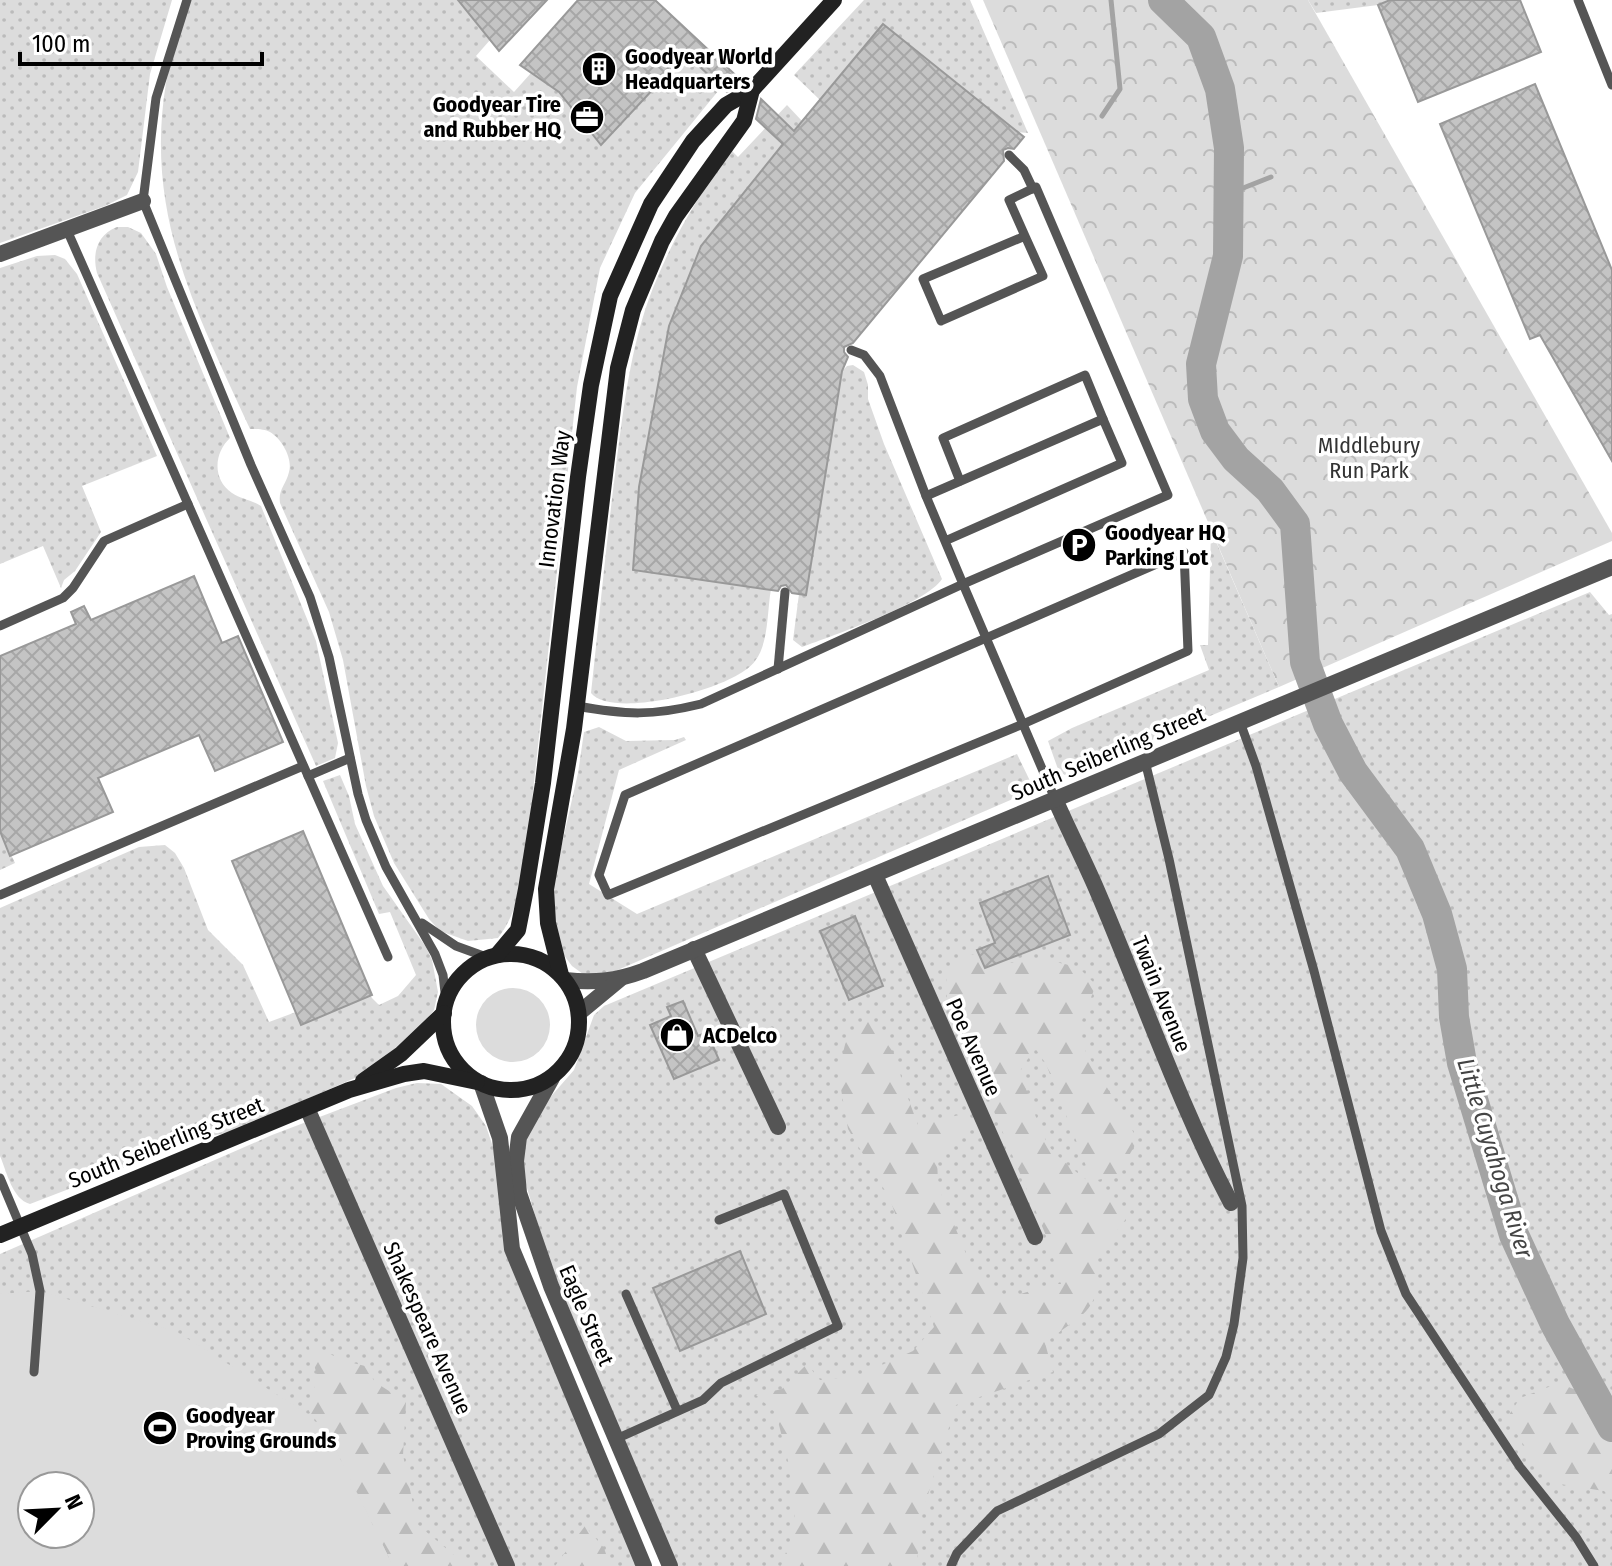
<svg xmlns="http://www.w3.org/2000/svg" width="1612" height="1566" font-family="'Fira Sans Condensed',sans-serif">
  <defs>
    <pattern id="grass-dots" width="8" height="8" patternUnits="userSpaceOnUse" patternTransform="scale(2)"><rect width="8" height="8" fill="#dcdcdc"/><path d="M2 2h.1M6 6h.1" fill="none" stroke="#bbb" stroke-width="1.8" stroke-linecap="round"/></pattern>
    <pattern id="forest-firs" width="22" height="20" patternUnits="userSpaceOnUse" patternTransform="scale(2)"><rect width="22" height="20" fill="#dcdcdc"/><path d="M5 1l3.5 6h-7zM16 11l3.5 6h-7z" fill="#bbb"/></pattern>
    <pattern id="park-crowns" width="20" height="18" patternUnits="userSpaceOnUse" patternTransform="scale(2)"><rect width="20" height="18" fill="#dcdcdc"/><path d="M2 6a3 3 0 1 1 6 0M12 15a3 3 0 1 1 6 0" fill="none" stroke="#bbb"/></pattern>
    <pattern id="building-cross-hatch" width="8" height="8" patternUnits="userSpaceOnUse" patternTransform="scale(2)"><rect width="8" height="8" fill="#c4c4c4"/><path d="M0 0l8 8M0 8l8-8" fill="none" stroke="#a7a7a7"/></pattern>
  </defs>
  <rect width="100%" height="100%" fill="#fff"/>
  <!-- grass -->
  <g fill="url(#grass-dots)" fill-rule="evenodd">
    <polygon points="0,0 172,0 150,74 138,172 127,195 105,206 0,243"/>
    <path d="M191,0H458L490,40L476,56L514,92L531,73L559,91L601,145L686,54L723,85L635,193L600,268L577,387L525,865C519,891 515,917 498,938L468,941L440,931L429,919L394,863L374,816L366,786L343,660L329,612L280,503C278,489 286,485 289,472C293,459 282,439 270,432C265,429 256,429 250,429C197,313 144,215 166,83C171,55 182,27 191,0Z"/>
    <polygon points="864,0 970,0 1028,133 1017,132 883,24 820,100 794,75"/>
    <polygon points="1308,0 1390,0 1378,5 1316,13"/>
    <path d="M787,105L802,121L633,570L771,589C767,611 769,643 755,661C736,689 612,720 591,693C599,620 606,546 615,474C623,412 630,346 653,288C673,238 699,194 731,150L738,157Z"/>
    <path d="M117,227H128L141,233L156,254L167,287L230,438C214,453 212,479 232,493C241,499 252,500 261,506L316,641L338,743L335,758L316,766L97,273C92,253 97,235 117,227Z"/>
    <polygon points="55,255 65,259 77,274 157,456 82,486 101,532 75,571 64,580 61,588 43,546 0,564 0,268 37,256"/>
    <path d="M853,365L864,372L868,385V399L884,444L942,579C927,603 832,636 802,647L793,640L799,594L806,595L842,371L847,366Z"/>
    <polygon points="1211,530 1279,687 1067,776 1059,772 1048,741 1072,728 1209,670 1200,645 1208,645"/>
    <polygon points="1590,592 1609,615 1612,614 1612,1566 677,1566 547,1256 522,1171 522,1140 533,1117 574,1070 594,1015 604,1006"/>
    <polygon points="599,727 626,741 675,740 684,737 686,740 619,770 589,884 637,914 1017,754 1031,783 1031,791 613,972 596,976 583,974 572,966 563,954 550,897 578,773 584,732"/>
    <path d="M340,775L349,796L355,824L383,886L426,947L432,960L438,992L434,1010L415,1035L380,1067L232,1132L201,1138L30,1204C12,1199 7,1172 0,1156V908L139,847L165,845L175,853L184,868L208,930L243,965L269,1022L296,1012L301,1025L370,996L379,1005L398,996L416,975L390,912L379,914L323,781Z"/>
    <polygon points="0,831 15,863 0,870"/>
    <path d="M417,1083L441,1084L472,1106L486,1126L498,1162L508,1256L639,1566H0V1254L272,1135L396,1088ZM32,1486H80V1534H32Z"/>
  </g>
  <!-- forest -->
  <g fill="url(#forest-firs)">
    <path d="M971,954L1002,964L1042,959L1078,967L1096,985L1076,1035L1138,1140L1117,1176L1092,1181L1046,1064L1035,1048L1020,1071C1027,1090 1041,1138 1053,1151C1076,1176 1106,1190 1129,1215L1097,1256C1102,1312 1086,1311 1045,1343L1053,1372L956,1405L920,1520L917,1566H781L795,1527L793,1481L776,1413L756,1395L782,1389L807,1364L820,1380L857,1376L913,1351L934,1327L890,1199L848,1129L838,1072L847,1037L870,1019L897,1058L902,1082L918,1125L959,1115L972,1126L937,1155L938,1186L972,1268L1008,1298L1052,1284H1061L1047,1238L947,999L946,968Z"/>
    <polygon points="308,1344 345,1361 365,1366 375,1382 406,1402 403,1455 417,1524 467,1566 393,1566 332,1442 309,1411 317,1375"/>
    <polygon points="1559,1383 1612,1405 1612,1500 1604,1491 1560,1484 1535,1463 1507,1418 1520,1398"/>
    <polygon points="585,1526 604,1548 610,1566 555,1566"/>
  </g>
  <!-- park -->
  <polygon fill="url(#park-crowns)" points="983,0 1308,0 1612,533 1612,541 1279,687"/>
  <!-- garden -->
  <g fill="#dcdcdc" fill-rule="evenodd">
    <circle cx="513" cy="1025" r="37"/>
    <path d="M40,1291L177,1332L308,1414L332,1442L393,1566H0V1294ZM32,1486H80V1534H32Z"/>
  </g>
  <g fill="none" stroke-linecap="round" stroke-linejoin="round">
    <!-- stream -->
    <g stroke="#a3a3a3" stroke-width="5">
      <polyline points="1102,116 1120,89 1111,0"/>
      <polyline points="1228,194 1271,177"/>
    </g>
    <!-- river -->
    <polyline stroke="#a3a3a3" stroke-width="30" points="1163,0 1201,37 1220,89 1229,148 1228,256 1201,364 1203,399 1215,431 1236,459 1270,490 1295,524 1305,662 1328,724 1353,772 1410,849 1437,914 1452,969 1454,1017 1462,1063 1514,1235 1555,1324 1612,1427"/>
  </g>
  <!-- building -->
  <g fill="url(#building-cross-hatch)" stroke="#999" stroke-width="2">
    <polygon points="458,0 547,0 499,51"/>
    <polygon points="578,0 655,0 743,82 727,92 686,54 601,145 559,92 520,65"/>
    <polygon points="1390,0 1520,0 1541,52 1418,102 1378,5"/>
    <polygon points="883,24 1024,137 1014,149 1008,148 1003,150 1004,161 853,343 844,347 844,352 848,357 842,371 806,595 792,593 786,585 781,586 778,591 633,570 639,487 669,326 701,246 783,144 756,119 761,99 794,131"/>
    <polygon points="1535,84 1612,270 1612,461 1540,335 1530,339 1440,124"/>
    <polygon points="194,576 222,643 238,636 283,742 215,771 199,735 98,778 113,812 10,856 0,831 0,656 76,624 71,612 84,606 91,620"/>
    <polygon points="303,831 372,995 301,1025 232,861"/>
    <polygon points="1048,876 1070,935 985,968 977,950 995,943 980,903"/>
    <polygon points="855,916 883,986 849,1000 820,931"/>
    <polygon points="683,1001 698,1036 707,1032 719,1060 674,1079 650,1025 671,1016 667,1007"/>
    <polygon points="740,1251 766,1314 680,1351 653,1288"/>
  </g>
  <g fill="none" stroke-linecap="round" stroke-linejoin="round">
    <!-- service -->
    <g stroke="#555" stroke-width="9">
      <polyline points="187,0 156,98 143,201 251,465 310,597 329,657 358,794 366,820 386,867 435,954 443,975 446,1001"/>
      <polyline points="1578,0 1612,85"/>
      <polyline points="1009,155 1024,170 1033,189"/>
      <polyline points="67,230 388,957"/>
      <polyline points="851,350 864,355 880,376 926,496"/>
      <polyline points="960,481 943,438 1085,375 1103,419"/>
      <polyline points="945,541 1122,463 1103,419 926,496 963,584 1168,495 1036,187 1009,200 1025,236 923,279 941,321 1043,276 1025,236"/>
      <polygon points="1184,552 1188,651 1023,724 608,895 599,875 625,795"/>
      <polyline points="0,626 63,598 73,588 104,541 188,504"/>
      <polyline points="778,669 785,592"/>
      <path d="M577,706C626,715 652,716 701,704L963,584L1055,799"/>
      <polyline points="1240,722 1256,766 1314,971 1381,1231 1406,1294 1520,1467 1576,1537 1594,1566"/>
      <polyline points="308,776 350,758"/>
      <polyline points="0,895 303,766"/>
      <polyline points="422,923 456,946 489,958"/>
      <polyline points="0,1178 32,1254 40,1291 34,1372"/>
      <polyline points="626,1294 677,1410"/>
      <polyline points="616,1439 703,1400 721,1383 838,1326 784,1194 719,1220"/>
      <polyline points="951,1566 957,1553 997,1511 1159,1434 1209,1395 1226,1357 1234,1324 1243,1258 1242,1206 1169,859 1145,761"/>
    </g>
    <!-- minor -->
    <g stroke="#555" stroke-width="16">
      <polyline points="0,254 143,201"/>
      <path d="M1055,799C1068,829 1083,858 1096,888C1141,993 1178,1102 1231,1203"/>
      <polyline points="875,875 1035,1237"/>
      <polyline points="694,949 778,1127"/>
      <polyline points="552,1078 519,1137 516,1161 519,1193 551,1286 670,1566"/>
      <polyline points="481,1083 500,1138 512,1249 644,1566"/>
      <polyline points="307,1108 507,1566"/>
    </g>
    <!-- tertiary -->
    <g stroke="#555" stroke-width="16">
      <path d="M565,980C594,983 616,981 643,971L1612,567"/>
      <polyline points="579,1013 620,979"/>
    </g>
    <!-- secondary -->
    <g stroke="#222" stroke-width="16">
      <circle cx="511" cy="1022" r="68"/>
      <polyline points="497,955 518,930 526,889 543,783 578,477 591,385 610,296 651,204 693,141 726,105 752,90 834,0"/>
      <polyline points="561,975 548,923 546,889 574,729 618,368 633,310 662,241 676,216 744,121 752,90"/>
      <polyline points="363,1081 401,1054 444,1013"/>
      <polyline points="0,1235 349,1090 404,1074 424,1071 477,1082"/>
    </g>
  </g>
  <!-- icons -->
  <defs>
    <g id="building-disc" transform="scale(1.8)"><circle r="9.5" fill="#000" stroke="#fff"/><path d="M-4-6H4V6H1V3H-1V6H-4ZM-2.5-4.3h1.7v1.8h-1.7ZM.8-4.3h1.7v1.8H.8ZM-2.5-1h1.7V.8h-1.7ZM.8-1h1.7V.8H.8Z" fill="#fff"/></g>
    <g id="office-disc" transform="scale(1.8)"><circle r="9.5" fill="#000" stroke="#fff"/><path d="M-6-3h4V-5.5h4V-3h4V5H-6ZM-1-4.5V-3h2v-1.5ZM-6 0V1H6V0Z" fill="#fff"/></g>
    <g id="parking-disc" transform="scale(1.8)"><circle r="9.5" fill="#000" stroke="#fff"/><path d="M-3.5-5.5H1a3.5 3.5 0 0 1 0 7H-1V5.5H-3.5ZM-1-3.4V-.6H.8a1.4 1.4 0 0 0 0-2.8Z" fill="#fff"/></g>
    <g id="shop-disc" transform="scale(1.8)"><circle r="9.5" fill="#000" stroke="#fff"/><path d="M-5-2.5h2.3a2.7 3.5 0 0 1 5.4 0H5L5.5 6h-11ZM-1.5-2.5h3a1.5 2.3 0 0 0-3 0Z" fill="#fff"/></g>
    <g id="stadium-disc" transform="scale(1.8)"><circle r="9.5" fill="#000" stroke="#fff"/><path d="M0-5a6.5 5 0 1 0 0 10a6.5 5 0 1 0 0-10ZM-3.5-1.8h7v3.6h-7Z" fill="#fff"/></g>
  </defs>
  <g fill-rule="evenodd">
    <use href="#building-disc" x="599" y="69"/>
    <use href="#office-disc" x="587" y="117"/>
    <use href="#parking-disc" x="1079" y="545"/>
    <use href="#shop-disc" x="677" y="1035"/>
    <use href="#stadium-disc" x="160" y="1428"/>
  </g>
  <g text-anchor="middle" stroke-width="7" stroke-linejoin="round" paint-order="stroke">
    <!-- poi labels -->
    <g font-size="22" font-weight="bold" fill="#000" stroke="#fff" text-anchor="start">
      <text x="625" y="64">Goodyear World<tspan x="625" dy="25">Headquarters</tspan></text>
      <text x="561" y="112" text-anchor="end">Goodyear Tire<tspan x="561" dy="25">and Rubber HQ</tspan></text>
      <text x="1105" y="540">Goodyear HQ<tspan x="1105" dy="25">Parking Lot</tspan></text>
      <text x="703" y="1043">ACDelco</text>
      <text x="186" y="1423">Goodyear<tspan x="186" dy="25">Proving Grounds</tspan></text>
    </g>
    <!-- park labels -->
    <g font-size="22" fill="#333" stroke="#fff">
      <text x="1369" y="453">MIddlebury<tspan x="1369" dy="25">Run Park</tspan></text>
    </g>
    <!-- street labels -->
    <g font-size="22" fill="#000" stroke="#fff">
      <text transform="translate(554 499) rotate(-83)" y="8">Innovation Way</text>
      <text transform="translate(1108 753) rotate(-23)" y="8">South Seiberling Street</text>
      <text transform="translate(1162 994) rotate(68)" y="8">Twain Avenue</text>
      <text transform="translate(974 1047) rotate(66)" y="8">Poe Avenue</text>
      <text transform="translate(166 1142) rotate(-22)" y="8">South Seiberling Street</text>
      <text transform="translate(587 1315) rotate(67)" y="8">Eagle Street</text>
      <text transform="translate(428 1328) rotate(66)" y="8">Shakespeare Avenue</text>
    </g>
    <!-- water labels -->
    <g font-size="24" font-style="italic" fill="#444" stroke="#fff">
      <text transform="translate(1495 1158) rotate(73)" y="8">Little Cuyahoga River</text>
    </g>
  </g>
  <!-- north arrow -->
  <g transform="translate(56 1510) rotate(66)"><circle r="38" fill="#ffffff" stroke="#999999" stroke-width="2"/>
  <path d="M0-6L14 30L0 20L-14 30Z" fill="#000000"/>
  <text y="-12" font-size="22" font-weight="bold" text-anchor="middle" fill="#000000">N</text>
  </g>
  <!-- scale -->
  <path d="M20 52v12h242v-12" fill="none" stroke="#000000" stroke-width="4"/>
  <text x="32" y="52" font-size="24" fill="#000000" stroke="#ffffff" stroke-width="6" paint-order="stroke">100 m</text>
</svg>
